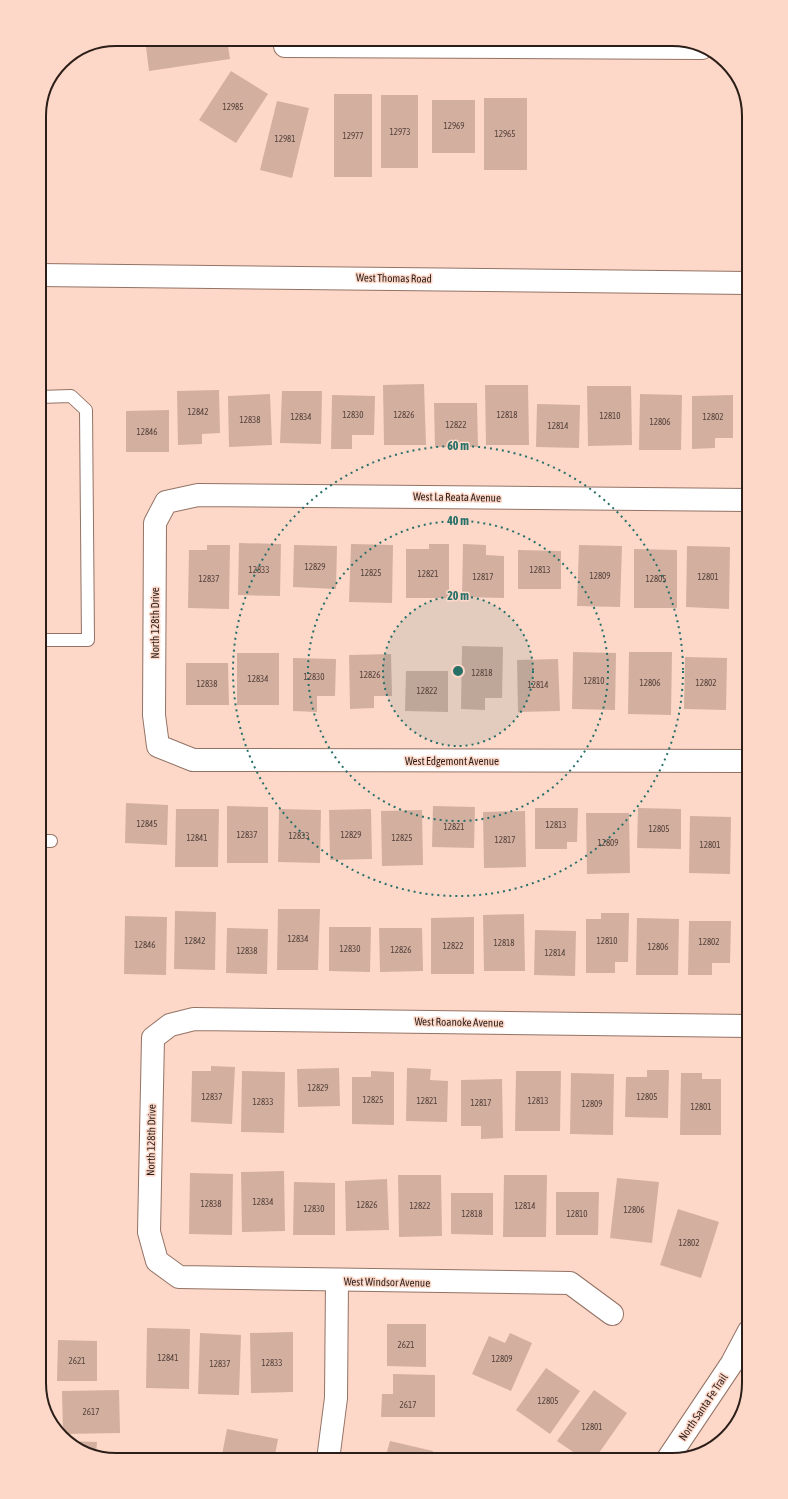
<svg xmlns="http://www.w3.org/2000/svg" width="788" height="1499" font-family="'Asap Condensed',sans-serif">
  <rect width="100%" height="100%" fill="#fdd8c9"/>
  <!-- building -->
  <g fill="#d3afa0">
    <polygon points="145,39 227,39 230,59 149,71"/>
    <polygon points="231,71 268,94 236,143 199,120"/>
    <rect x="334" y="94" width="38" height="83"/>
    <rect x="381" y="95" width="37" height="73"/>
    <rect x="484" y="98" width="43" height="72"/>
    <rect x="432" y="100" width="43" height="53"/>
    <polygon points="277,101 309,108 292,178 260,170"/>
    <polygon points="424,384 426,445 384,445 383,385"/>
    <polygon points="485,385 528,385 529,445 486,445"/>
    <polygon points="587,386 631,386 632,445 588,446"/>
    <polygon points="219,390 220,433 202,434 202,444 178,445 177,391"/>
    <polygon points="282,391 322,391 321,444 280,443"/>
    <polygon points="270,394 272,445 229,447 228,396"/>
    <polygon points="640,394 682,395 681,450 639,450"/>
    <polygon points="332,395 375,396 374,435 352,435 352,449 331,449"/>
    <polygon points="733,395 733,438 715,438 715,448 692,449 692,396"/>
    <polygon points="434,403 477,403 478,447 435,447"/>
    <polygon points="537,404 580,405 579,448 536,447"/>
    <polygon points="169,410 169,452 126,452 126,411"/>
    <polygon points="239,543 281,544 280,596 238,595"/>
    <polygon points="351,544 393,545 392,603 349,602"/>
    <polygon points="429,544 449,544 449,598 406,598 406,549 429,549"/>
    <polygon points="463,544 486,545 486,555 504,556 504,598 462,597"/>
    <polygon points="207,545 230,545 229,609 188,608 189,550 207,550"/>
    <polygon points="294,545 337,546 336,589 293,587"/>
    <polygon points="579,545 622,546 620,607 577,606"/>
    <polygon points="687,546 730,547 729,609 686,607"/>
    <polygon points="634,549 677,550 677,608 634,608"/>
    <polygon points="518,550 561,551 561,589 518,589"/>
    <polygon points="462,646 503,647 502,698 485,698 485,710 461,709"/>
    <polygon points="573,652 616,653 615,710 572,709"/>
    <polygon points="629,652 672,652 671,715 628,714"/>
    <rect x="237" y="653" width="42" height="52"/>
    <polygon points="391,654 392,696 374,696 374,708 350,709 349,655"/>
    <polygon points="685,657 727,658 726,710 684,709"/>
    <polygon points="293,658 336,659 335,696 317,696 317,712 293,711"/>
    <polygon points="558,659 560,711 518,712 517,660"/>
    <polygon points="186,663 228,663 229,705 186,705"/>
    <polygon points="406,671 448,671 448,712 405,711"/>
    <polygon points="126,803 168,805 167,845 125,843"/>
    <polygon points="227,806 268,807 268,863 227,863"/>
    <polygon points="433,806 475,807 474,848 432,847"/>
    <polygon points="535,808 578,808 577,842 567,842 567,849 535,849"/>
    <polygon points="638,808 681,809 681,849 637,848"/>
    <polygon points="176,809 219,809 218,867 175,867"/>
    <polygon points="279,809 321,810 320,863 278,862"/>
    <polygon points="371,809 372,859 330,860 329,810"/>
    <polygon points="422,810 423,865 382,866 381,811"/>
    <polygon points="525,811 526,867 484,868 483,812"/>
    <polygon points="586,813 629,813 630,873 587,874"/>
    <polygon points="690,816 731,817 730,874 689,873"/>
    <polygon points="278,909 320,909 318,970 277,970"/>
    <polygon points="175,911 216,912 215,970 174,969"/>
    <polygon points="601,913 629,913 628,962 615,962 615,973 586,973 586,919 601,919"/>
    <polygon points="524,914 525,971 484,971 483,915"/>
    <polygon points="125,916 167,917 166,975 124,974"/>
    <polygon points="474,917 474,974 431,974 431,918"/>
    <polygon points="637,918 679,919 678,975 636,975"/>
    <polygon points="689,921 731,921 730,963 712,963 712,975 688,975"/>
    <polygon points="329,927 371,927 370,972 329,971"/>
    <polygon points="227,928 268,929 267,974 226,973"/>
    <polygon points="379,928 422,928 423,971 380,972"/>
    <polygon points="535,930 576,931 575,976 534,975"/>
    <polygon points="211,1066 235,1067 232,1124 191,1122 192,1071 211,1071"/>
    <polygon points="339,1068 340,1106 298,1107 297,1069"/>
    <polygon points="407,1068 431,1069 430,1080 448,1081 447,1122 406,1121"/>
    <polygon points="647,1070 669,1070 668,1118 625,1117 626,1077 647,1077"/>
    <polygon points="242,1071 285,1072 284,1133 241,1132"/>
    <polygon points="371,1071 394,1072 394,1125 352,1124 352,1077 371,1077"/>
    <polygon points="516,1071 561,1071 560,1131 515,1131"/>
    <polygon points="571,1073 614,1074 613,1135 570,1134"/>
    <polygon points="681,1073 702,1073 702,1079 721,1079 721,1135 680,1135"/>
    <polygon points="502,1079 503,1138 481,1139 481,1126 461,1126 461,1080"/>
    <polygon points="284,1171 285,1231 242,1232 241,1172"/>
    <polygon points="190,1173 233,1174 232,1235 189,1234"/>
    <polygon points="398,1175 441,1175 442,1236 399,1237"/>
    <polygon points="504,1175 547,1175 546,1237 503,1237"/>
    <polygon points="617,1178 659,1182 652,1243 610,1238"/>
    <polygon points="387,1179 389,1230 346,1231 345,1181"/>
    <polygon points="294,1182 335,1183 335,1235 293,1235"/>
    <polygon points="556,1192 599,1192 598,1235 556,1235"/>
    <polygon points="451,1193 493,1193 493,1235 451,1234"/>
    <polygon points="678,1209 719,1222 701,1278 660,1265"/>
    <polygon points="387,1324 426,1324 426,1367 387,1366"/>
    <polygon points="147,1328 190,1329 189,1389 146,1388"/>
    <polygon points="293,1332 293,1392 251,1393 250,1333"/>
    <polygon points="200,1333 241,1335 239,1395 198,1394"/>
    <polygon points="510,1333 532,1343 511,1391 472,1374 489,1336 505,1343"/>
    <polygon points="58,1340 97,1341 97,1381 57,1381"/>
    <polygon points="546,1368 580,1391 550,1434 516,1410"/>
    <polygon points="393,1374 435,1375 435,1417 381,1417 382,1394 393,1394"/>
    <polygon points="119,1390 120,1433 63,1434 62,1391"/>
    <polygon points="594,1390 627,1413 594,1460 585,1460 557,1441"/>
    <polygon points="227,1429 278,1439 274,1460 221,1460"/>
    <polygon points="67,1441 97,1442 96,1454 69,1444"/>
    <polygon points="390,1441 433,1451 431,1460 373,1460 374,1456 385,1459"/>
  </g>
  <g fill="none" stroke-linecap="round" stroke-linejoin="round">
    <!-- service casing -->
    <g stroke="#937365" stroke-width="14">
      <g id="service">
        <polyline points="39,640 88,640 86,410 71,396 39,397"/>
        <polyline points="39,841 51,841"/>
      </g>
    </g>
    <!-- minor casing -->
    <g stroke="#937365" stroke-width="24">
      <g id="minor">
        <polyline points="285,39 285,46 702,48"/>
        <polyline points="749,761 193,760 158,746 154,715 155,523 166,502 198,495 749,500"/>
        <polyline points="612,1314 570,1283 179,1277 157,1261 149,1232 153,1038 170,1025 194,1019 749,1026"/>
        <polyline points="328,1460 336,1398 337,1281"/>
      </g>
    </g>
    <!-- tertiary casing -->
    <g stroke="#937365" stroke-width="24">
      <g id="tertiary">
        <polyline points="39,275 749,283"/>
        <polyline points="667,1460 732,1363 749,1331"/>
      </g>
    </g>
    <!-- service -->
    <use href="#service" stroke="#fff" stroke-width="12"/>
    <!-- minor -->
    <use href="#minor" stroke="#fff" stroke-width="22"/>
    <!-- tertiary -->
    <use href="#tertiary" stroke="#fff" stroke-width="22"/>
  </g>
  <!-- distance rings -->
  <circle cx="458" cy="671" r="75" fill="#277068" fill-opacity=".12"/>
  <g fill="none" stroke="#277068" stroke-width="2" stroke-dasharray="2 4">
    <circle cx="458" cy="671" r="75"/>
    <circle cx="458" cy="671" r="150"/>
    <circle cx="458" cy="671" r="225"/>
  </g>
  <g text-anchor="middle" stroke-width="3" stroke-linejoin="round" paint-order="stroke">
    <!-- number labels -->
    <g font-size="9" fill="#56433b">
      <text x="233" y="110">12985</text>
      <text x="454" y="129">12969</text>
      <text x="400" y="135">12973</text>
      <text x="505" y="137">12965</text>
      <text x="353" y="139">12977</text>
      <text x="285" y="142">12981</text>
      <text x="198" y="415">12842</text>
      <text x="353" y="418">12830</text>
      <text x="404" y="418">12826</text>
      <text x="507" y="418">12818</text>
      <text x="610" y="419">12810</text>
      <text x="301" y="420">12834</text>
      <text x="713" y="420">12802</text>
      <text x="250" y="423">12838</text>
      <text x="660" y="425">12806</text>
      <text x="456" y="428">12822</text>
      <text x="558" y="429">12814</text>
      <text x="147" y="435">12846</text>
      <text x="315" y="570">12829</text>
      <text x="259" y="573">12833</text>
      <text x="540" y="573">12813</text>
      <text x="371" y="576">12825</text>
      <text x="428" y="577">12821</text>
      <text x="600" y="579">12809</text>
      <text x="483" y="580">12817</text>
      <text x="708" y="580">12801</text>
      <text x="209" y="582">12837</text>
      <text x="656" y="582">12805</text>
      <text x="482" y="676">12818</text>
      <text x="370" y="678">12826</text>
      <text x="314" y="680">12830</text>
      <text x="258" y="682">12834</text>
      <text x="594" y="684">12810</text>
      <text x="650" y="686">12806</text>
      <text x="706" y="686">12802</text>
      <text x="207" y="687">12838</text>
      <text x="538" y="688">12814</text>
      <text x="427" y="694">12822</text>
      <text x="147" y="827">12845</text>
      <text x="556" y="828">12813</text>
      <text x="454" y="830">12821</text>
      <text x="659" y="832">12805</text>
      <text x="247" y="838">12837</text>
      <text x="351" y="838">12829</text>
      <text x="299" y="839">12833</text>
      <text x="197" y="841">12841</text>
      <text x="402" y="841">12825</text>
      <text x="505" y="843">12817</text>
      <text x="608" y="846">12809</text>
      <text x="710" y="848">12801</text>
      <text x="298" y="942">12834</text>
      <text x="195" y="944">12842</text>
      <text x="607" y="944">12810</text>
      <text x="709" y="945">12802</text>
      <text x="504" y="946">12818</text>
      <text x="145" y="948">12846</text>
      <text x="453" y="949">12822</text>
      <text x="658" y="950">12806</text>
      <text x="350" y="952">12830</text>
      <text x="401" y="953">12826</text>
      <text x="247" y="954">12838</text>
      <text x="555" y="956">12814</text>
      <text x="318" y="1091">12829</text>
      <text x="212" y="1100">12837</text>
      <text x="647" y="1100">12805</text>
      <text x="373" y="1103">12825</text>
      <text x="427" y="1104">12821</text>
      <text x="538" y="1104">12813</text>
      <text x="263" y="1105">12833</text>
      <text x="481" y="1106">12817</text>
      <text x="592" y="1107">12809</text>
      <text x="701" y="1110">12801</text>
      <text x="263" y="1205">12834</text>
      <text x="211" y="1207">12838</text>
      <text x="367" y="1208">12826</text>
      <text x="420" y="1209">12822</text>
      <text x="525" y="1209">12814</text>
      <text x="314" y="1212">12830</text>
      <text x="634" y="1213">12806</text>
      <text x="472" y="1217">12818</text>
      <text x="577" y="1217">12810</text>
      <text x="689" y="1246">12802</text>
      <text x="406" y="1348">2621</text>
      <text x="168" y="1361">12841</text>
      <text x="502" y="1362">12809</text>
      <text x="77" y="1364">2621</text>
      <text x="272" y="1366">12833</text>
      <text x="220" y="1367">12837</text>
      <text x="548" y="1404">12805</text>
      <text x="408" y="1408">2617</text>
      <text x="91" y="1415">2617</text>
      <text x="592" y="1430">12801</text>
    </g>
    <!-- street labels -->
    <g font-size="11" fill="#2c1f19" stroke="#fdd8c9">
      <text transform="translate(394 278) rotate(1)" y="4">West Thomas Road</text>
      <text transform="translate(457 497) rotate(1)" y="4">West La Reata Avenue</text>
      <text transform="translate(155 623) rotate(-90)" y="4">North 128th Drive</text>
      <text x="452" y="765">West Edgemont Avenue</text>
      <text transform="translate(459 1022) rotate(1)" y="4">West Roanoke Avenue</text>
      <text transform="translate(151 1140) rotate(-89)" y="4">North 128th Drive</text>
      <text transform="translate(387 1282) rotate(1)" y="4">West Windsor Avenue</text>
      <text transform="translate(703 1407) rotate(-56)" y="4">North Santa Fe Trail</text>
    </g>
  </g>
  <!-- crop -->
  <path d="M0 0H788V1499H0ZM116 46H672A70 70 0 0 1 742 116V1383A70 70 0 0 1 672 1453H116A70 70 0 0 1 46 1383V116A70 70 0 0 1 116 46Z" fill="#fdd8c9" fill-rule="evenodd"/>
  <path fill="none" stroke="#2c1f19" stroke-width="2" d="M116 46H672A70 70 0 0 1 742 116V1383A70 70 0 0 1 672 1453H116A70 70 0 0 1 46 1383V116A70 70 0 0 1 116 46Z"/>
  <circle cx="458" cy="671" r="6" fill="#277068" stroke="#fdd8c9" stroke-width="2"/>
  <g font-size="12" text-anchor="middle" font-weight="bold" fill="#277068" stroke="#fdd8c9" stroke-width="3" stroke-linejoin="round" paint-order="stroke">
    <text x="458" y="450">60 m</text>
    <text x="458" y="525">40 m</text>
    <text x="458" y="600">20 m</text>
  </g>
</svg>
